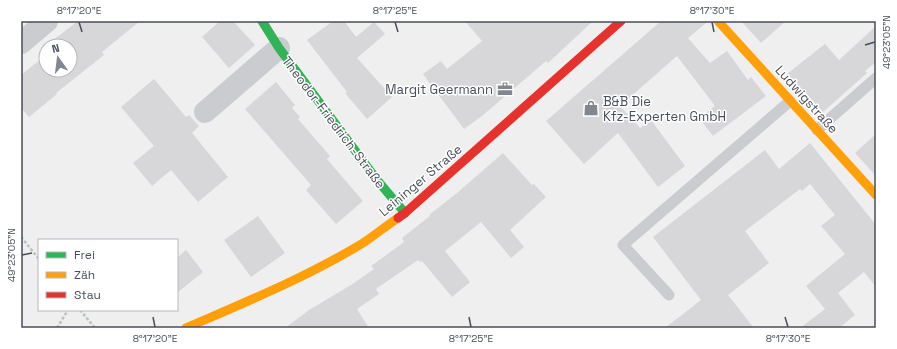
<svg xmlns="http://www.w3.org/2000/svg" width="897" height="349" font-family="'Space Grotesk',sans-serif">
  <rect width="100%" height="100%" fill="#efefef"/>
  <!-- building -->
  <g fill="#d7d7d9">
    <polygon points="78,21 140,21 102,52 104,55 56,93 57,94 29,117 21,108 21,75 46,55 46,70 70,70 70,46 49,46 48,44"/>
    <polygon points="220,21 233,21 255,45 229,68 202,37"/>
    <polygon points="333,21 344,21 356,37 374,22 385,34 357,58 392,97 367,119 345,93 347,92 307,40"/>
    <polygon points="465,21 593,21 548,63 546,61 482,116 464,129 423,74 441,61 447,69 482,41"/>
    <polygon points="661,21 706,21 706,23 688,38 710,63 727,51 748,80 751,77 766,96 713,136 699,118 715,106 677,56 620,106 640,128 651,120 685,166 658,187 618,133 584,164 546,121"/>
    <polygon points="741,21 786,21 761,43"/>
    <polygon points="876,26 876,62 865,71 867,73 823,112 802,89 800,90 787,74 825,44 839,60"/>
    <polygon points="154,79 186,117 189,115 199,126 192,133 228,177 198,202 171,170 152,186 133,163 154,146 121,107"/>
    <polygon points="276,82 295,105 292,108 300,117 298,119 330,156 327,159 363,201 336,224 306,190 311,185 245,109"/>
    <polygon points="876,134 876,176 855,153"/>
    <polygon points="810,143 876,225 876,287 864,272 838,293 855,315 839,328 800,328 825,309 806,286 845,254 821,226 835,215 810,184 802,191 800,189 745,231 769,263 728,295 754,328 665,328 701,300 653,237 765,150 779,169"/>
    <polygon points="503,153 532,185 534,184 546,197 510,230 524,247 511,258 481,222 445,251 470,282 452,297 422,261 420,262 418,260 376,289 379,294 357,309 369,328 285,328 309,310 351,285 374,269 371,266 404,242 402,238 430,216 429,215 457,193"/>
    <polygon points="258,216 285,253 251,277 224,240"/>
    <polygon points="186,250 203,272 177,293 177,258"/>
  </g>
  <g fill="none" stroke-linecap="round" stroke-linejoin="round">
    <!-- path -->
    <g stroke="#b9c3c2" stroke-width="2.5" stroke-dasharray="3 2" stroke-linecap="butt">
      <polyline points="21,237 39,259"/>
      <polyline points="80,310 95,328"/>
      <polyline points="57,328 68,310"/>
    </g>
    <!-- lane -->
    <g stroke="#cbcccf" stroke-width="11">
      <polyline points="817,130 876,78"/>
      <polyline points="669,295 623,245 790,101"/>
    </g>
    <!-- street -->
    <g stroke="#cbcccf" stroke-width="22">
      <polyline points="21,43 47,21"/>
      <polyline points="205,112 279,48"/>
    </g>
    <!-- fast -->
    <polyline stroke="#30b455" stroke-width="9" points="262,21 279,48 377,180 405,213"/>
    <!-- slow -->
    <g stroke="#ff9f0a" stroke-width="9">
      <polyline points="718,21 876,195"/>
      <path d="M186,328C246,302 307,277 363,243C375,235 386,226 398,218"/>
    </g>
    <!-- jam -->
    <polyline stroke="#e5322d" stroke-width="9" points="398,218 405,213 621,21"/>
  </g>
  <!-- ticks -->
  <path fill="none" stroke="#484e59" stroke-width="1.5" d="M79,22L82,32M395,22L398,32M712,22L714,32M865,45L875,42M22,255L32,253M153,317L155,327M469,317L471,327M785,317L788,327"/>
  <!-- icons -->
  <defs>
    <g id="office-bare" transform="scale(1.2)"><path d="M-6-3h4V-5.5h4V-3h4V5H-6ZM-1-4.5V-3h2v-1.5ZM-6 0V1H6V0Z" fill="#82868e" stroke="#fff" stroke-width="2.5" paint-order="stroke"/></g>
    <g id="shop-bare" transform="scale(1.2)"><path d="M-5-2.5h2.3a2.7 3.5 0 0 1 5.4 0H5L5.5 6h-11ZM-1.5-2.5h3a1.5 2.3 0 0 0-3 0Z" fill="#82868e" stroke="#fff" stroke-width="2.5" paint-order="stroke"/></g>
  </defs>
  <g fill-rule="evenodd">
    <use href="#office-bare" x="505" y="89"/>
    <use href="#shop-bare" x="591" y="108"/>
  </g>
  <g text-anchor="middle" stroke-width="3" stroke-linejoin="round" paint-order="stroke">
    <!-- poi labels -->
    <g font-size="13" fill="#484e59" stroke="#fff" text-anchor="end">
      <text x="493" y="94">Margit Geermann</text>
      <text x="603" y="106" text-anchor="start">B&amp;B Die<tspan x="603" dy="15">Kfz-Experten GmbH</tspan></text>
    </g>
    <!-- street labels -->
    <g font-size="13" fill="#484e59" stroke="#fff">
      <text transform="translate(807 99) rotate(48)" y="5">Ludwigstraße</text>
      <text transform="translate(334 122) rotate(53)" y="5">Theodor-Friedrich-Straße</text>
      <text transform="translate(420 180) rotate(-40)" y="5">Leininger Straße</text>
    </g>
  </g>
  <!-- border -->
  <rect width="897" height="349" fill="none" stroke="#ffffff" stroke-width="44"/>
  <!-- legend -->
  <rect x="38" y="239" width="140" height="72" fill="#ffffff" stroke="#b6b8bd"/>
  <rect x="46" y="252" width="20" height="6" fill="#30b455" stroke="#b6b8bd"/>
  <text x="74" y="259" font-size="12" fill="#484e59">Frei</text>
  <rect x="46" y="272" width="20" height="6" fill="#ff9f0a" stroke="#b6b8bd"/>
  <text x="74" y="279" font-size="12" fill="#484e59">Zäh</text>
  <rect x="46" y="292" width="20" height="6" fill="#e5322d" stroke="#b6b8bd"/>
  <text x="74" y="299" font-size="12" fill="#484e59">Stau</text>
  <!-- north arrow -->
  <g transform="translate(58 58) rotate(346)"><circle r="19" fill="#ffffff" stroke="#b6b8bd"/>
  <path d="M0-3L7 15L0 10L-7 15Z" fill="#82868e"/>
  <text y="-6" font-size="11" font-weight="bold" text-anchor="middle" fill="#484e59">N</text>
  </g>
  <rect x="22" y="22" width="853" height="305" fill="none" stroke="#484e59" stroke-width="1.5"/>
  <g font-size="10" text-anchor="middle" fill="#484e59">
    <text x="79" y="14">8°17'20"E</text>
    <text x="395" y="14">8°17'25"E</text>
    <text x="712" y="14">8°17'30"E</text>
    <text transform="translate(886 42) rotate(-90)" y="4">49°23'05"N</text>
    <text transform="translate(11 255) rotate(-90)" y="4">49°23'05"N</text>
    <text x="155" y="342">8°17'20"E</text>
    <text x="471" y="342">8°17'25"E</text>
    <text x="788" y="342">8°17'30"E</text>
  </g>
</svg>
